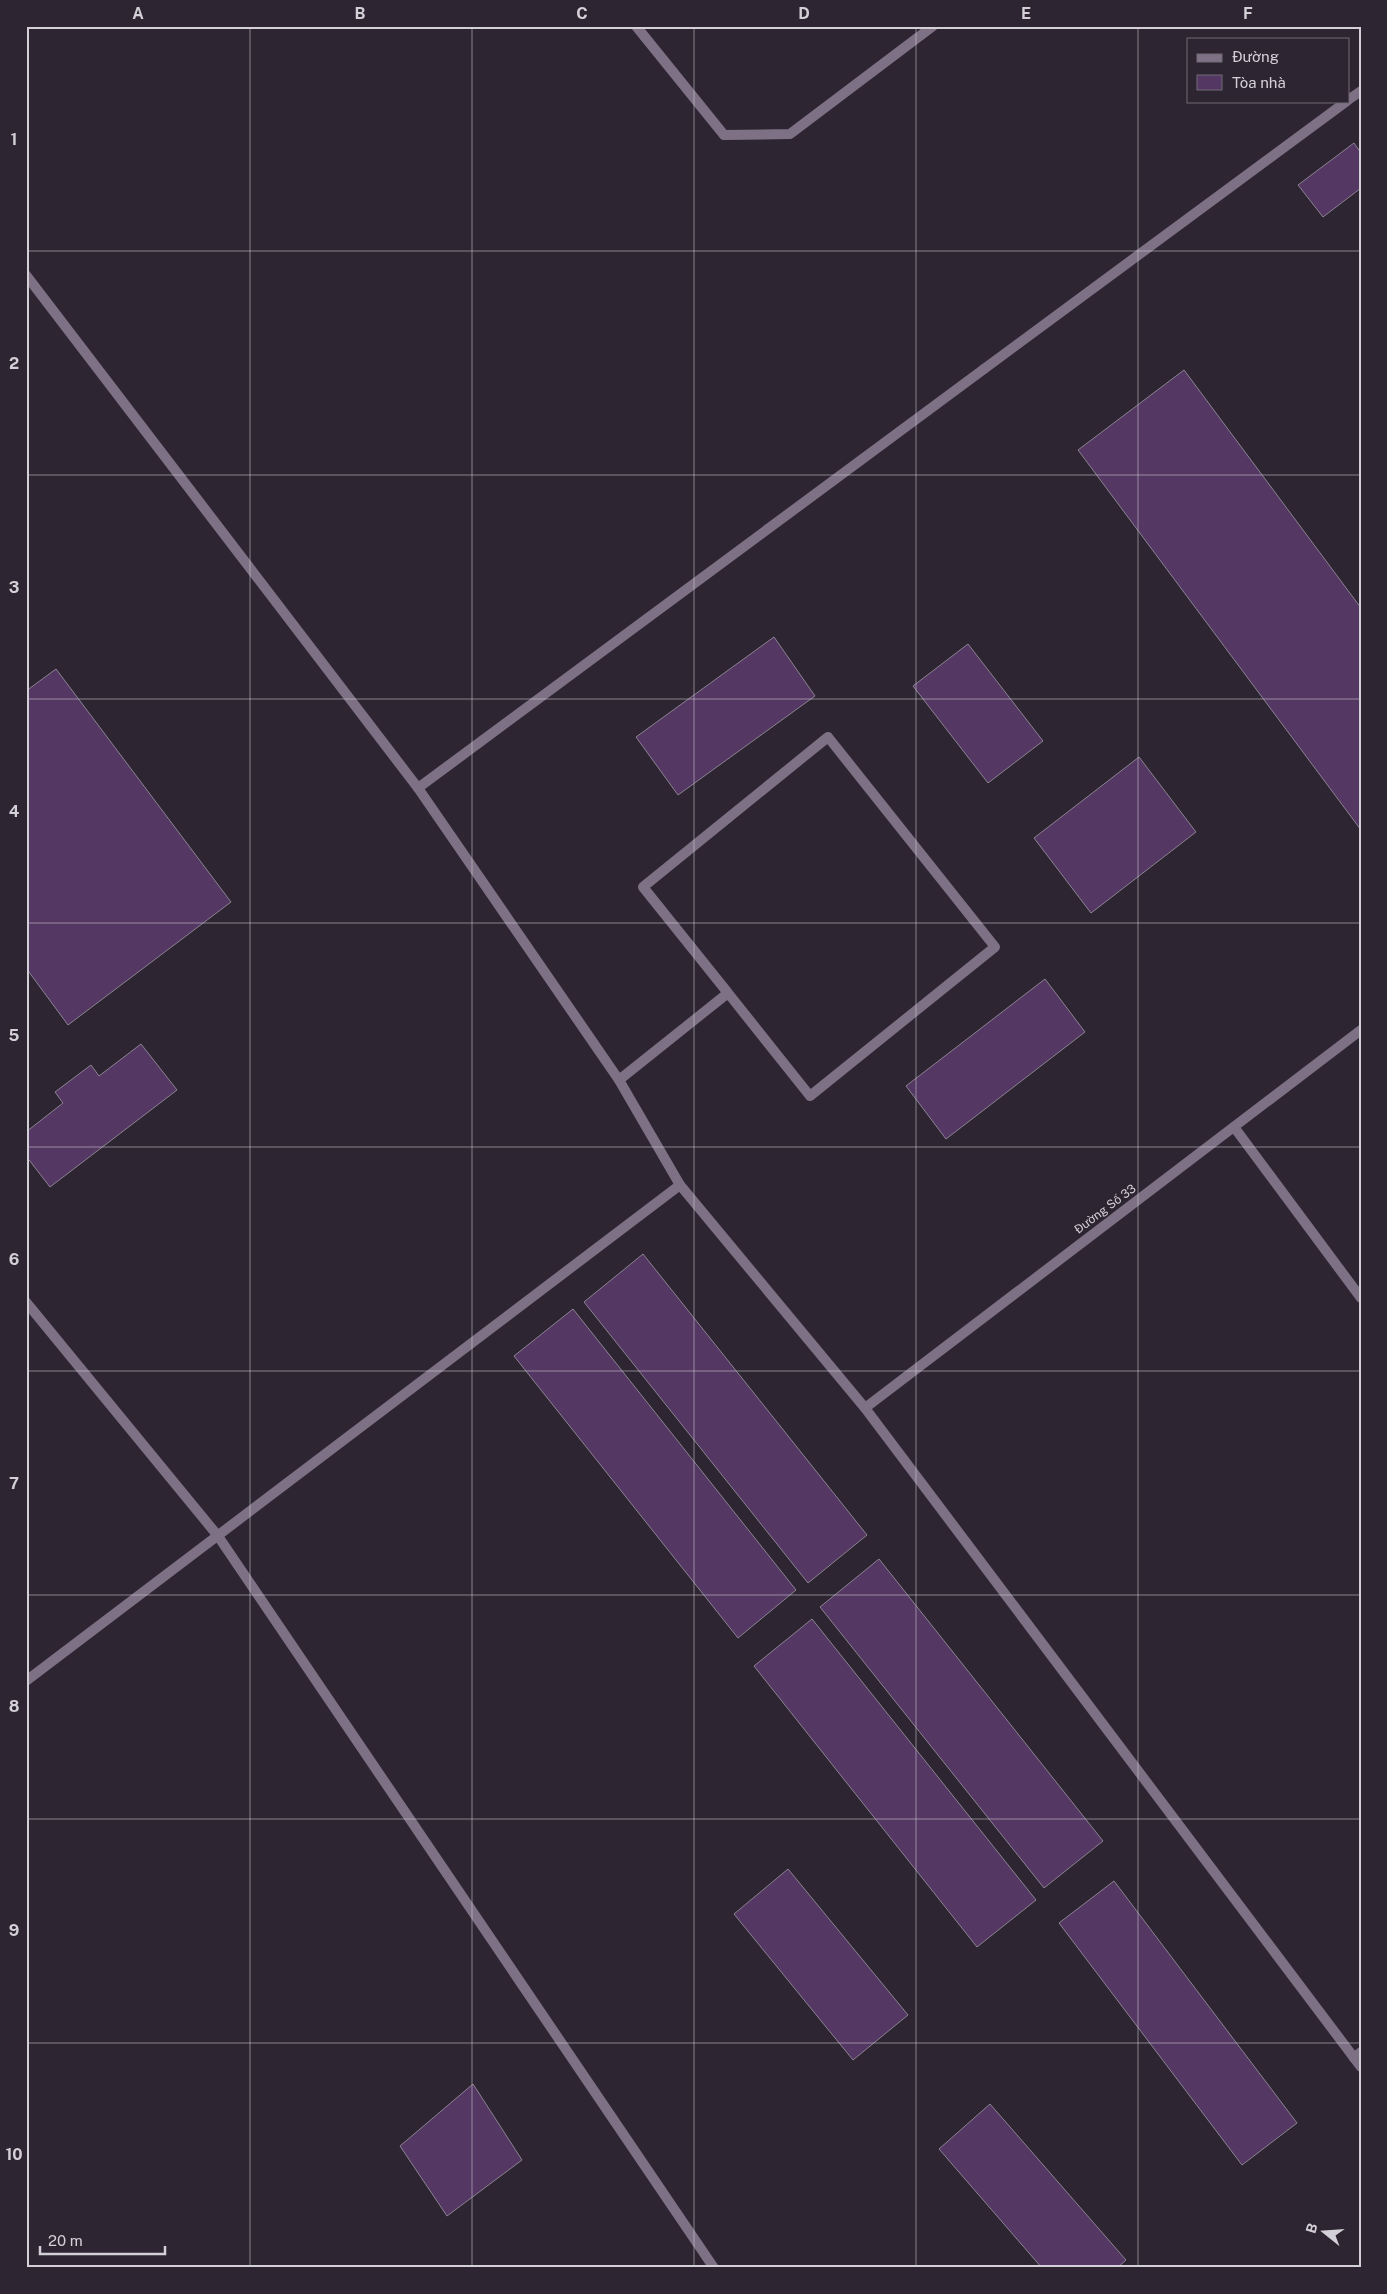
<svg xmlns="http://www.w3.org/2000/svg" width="1387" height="2294" font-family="'Public Sans',sans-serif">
  <rect width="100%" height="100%" fill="#2d2632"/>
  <!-- building -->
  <g fill="#543863" stroke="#8b8391">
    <polygon points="1354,143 1361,153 1361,188 1323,217 1298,185"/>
    <polygon points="1184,370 1361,608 1361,830 1078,450"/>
    <polygon points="774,637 815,696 678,795 636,737"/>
    <polygon points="968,644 1043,741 988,783 913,686"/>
    <polygon points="56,669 231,902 68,1025 26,968 26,691"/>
    <polygon points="1139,757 1196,832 1091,913 1034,838"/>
    <polygon points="1045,979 1085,1032 946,1139 906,1086"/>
    <polygon points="141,1044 177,1090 50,1187 26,1156 26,1132 63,1103 55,1092 91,1065 99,1076"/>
    <polygon points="643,1254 867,1535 808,1583 584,1302"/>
    <polygon points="573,1309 796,1590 738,1638 514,1356"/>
    <polygon points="879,1559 1103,1841 1044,1888 820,1607"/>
    <polygon points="812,1619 1036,1900 977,1947 754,1666"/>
    <polygon points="788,1869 908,2015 853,2060 734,1914"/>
    <polygon points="1114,1881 1297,2123 1242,2165 1059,1923"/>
    <polygon points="473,2084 522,2160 447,2216 400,2146"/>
    <polygon points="990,2104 1126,2260 1117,2268 1042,2268 939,2149"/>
  </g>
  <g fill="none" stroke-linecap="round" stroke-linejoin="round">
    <!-- service -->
    <g stroke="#7e7185" stroke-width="10">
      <polyline points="636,26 724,135 790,134 933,26"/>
      <polyline points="1348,100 1361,91"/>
      <polyline points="984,369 1347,101"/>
      <polyline points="619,1080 728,993 643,887 828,737 995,947 810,1096 728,993"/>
    </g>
    <!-- minor -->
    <g stroke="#7e7185" stroke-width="10">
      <polyline points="26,275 418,788 619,1080 680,1185 865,1408 1361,2067"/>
      <polyline points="418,788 984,369"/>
      <polyline points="1234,1127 1361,1298"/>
      <polyline points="26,1302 218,1536 714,2268"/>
      <polyline points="865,1408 1361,1030"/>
      <polyline points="26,1681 680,1185"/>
    </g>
    <!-- tertiary -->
    <polyline stroke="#7e7185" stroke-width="10" points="1354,2058 1361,2052"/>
  </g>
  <!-- grid -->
  <path fill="none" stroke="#d4d0d7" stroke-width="1" stroke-opacity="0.55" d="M250,26V2268M472,26V2268M694,26V2268M916,26V2268M1138,26V2268M26,251H1361M26,475H1361M26,699H1361M26,923H1361M26,1147H1361M26,1371H1361M26,1595H1361M26,1819H1361M26,2043H1361"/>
  <g text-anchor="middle" stroke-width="4" stroke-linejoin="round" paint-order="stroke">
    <!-- street labels -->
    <g font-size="12" fill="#d4d0d7" stroke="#2d2632">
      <text transform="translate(1105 1209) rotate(-37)" y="4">Đường Số 33</text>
    </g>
  </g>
  <!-- border -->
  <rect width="1387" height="2294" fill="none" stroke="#2d2632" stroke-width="55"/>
  <!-- legend -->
  <rect x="1187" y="38" width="162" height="65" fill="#2d2632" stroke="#706a74"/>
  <rect x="1197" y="54" width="25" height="8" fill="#7e7185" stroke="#706a74"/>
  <text x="1232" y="62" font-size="15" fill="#d4d0d7">Đường</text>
  <rect x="1197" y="75" width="25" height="15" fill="#543863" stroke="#706a74"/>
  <text x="1232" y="88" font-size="15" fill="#d4d0d7">Tòa nhà</text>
  <!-- north arrow -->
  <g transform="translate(1324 2232) rotate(287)" stroke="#2d2632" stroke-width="4" paint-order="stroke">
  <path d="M0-4L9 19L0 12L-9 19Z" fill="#d4d0d7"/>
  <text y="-8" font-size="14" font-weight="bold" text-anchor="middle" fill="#d4d0d7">B</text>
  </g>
  <!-- scale -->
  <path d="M40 2246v8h125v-8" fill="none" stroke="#d4d0d7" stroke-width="2.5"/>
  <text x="48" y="2246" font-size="15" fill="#d4d0d7" stroke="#2d2632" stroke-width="4" paint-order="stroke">20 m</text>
  <rect x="28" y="28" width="1332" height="2238" fill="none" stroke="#d4d0d7" stroke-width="2"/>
  <g font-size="16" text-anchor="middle" font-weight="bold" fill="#d4d0d7">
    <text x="138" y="19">A</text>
    <text x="360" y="19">B</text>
    <text x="582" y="19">C</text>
    <text x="804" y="19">D</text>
    <text x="1026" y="19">E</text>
    <text x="1248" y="19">F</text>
    <text x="14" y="145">1</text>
    <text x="14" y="369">2</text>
    <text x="14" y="593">3</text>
    <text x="14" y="817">4</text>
    <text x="14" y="1041">5</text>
    <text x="14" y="1265">6</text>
    <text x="14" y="1489">7</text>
    <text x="14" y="1712">8</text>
    <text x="14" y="1936">9</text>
    <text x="14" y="2160">10</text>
  </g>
</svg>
